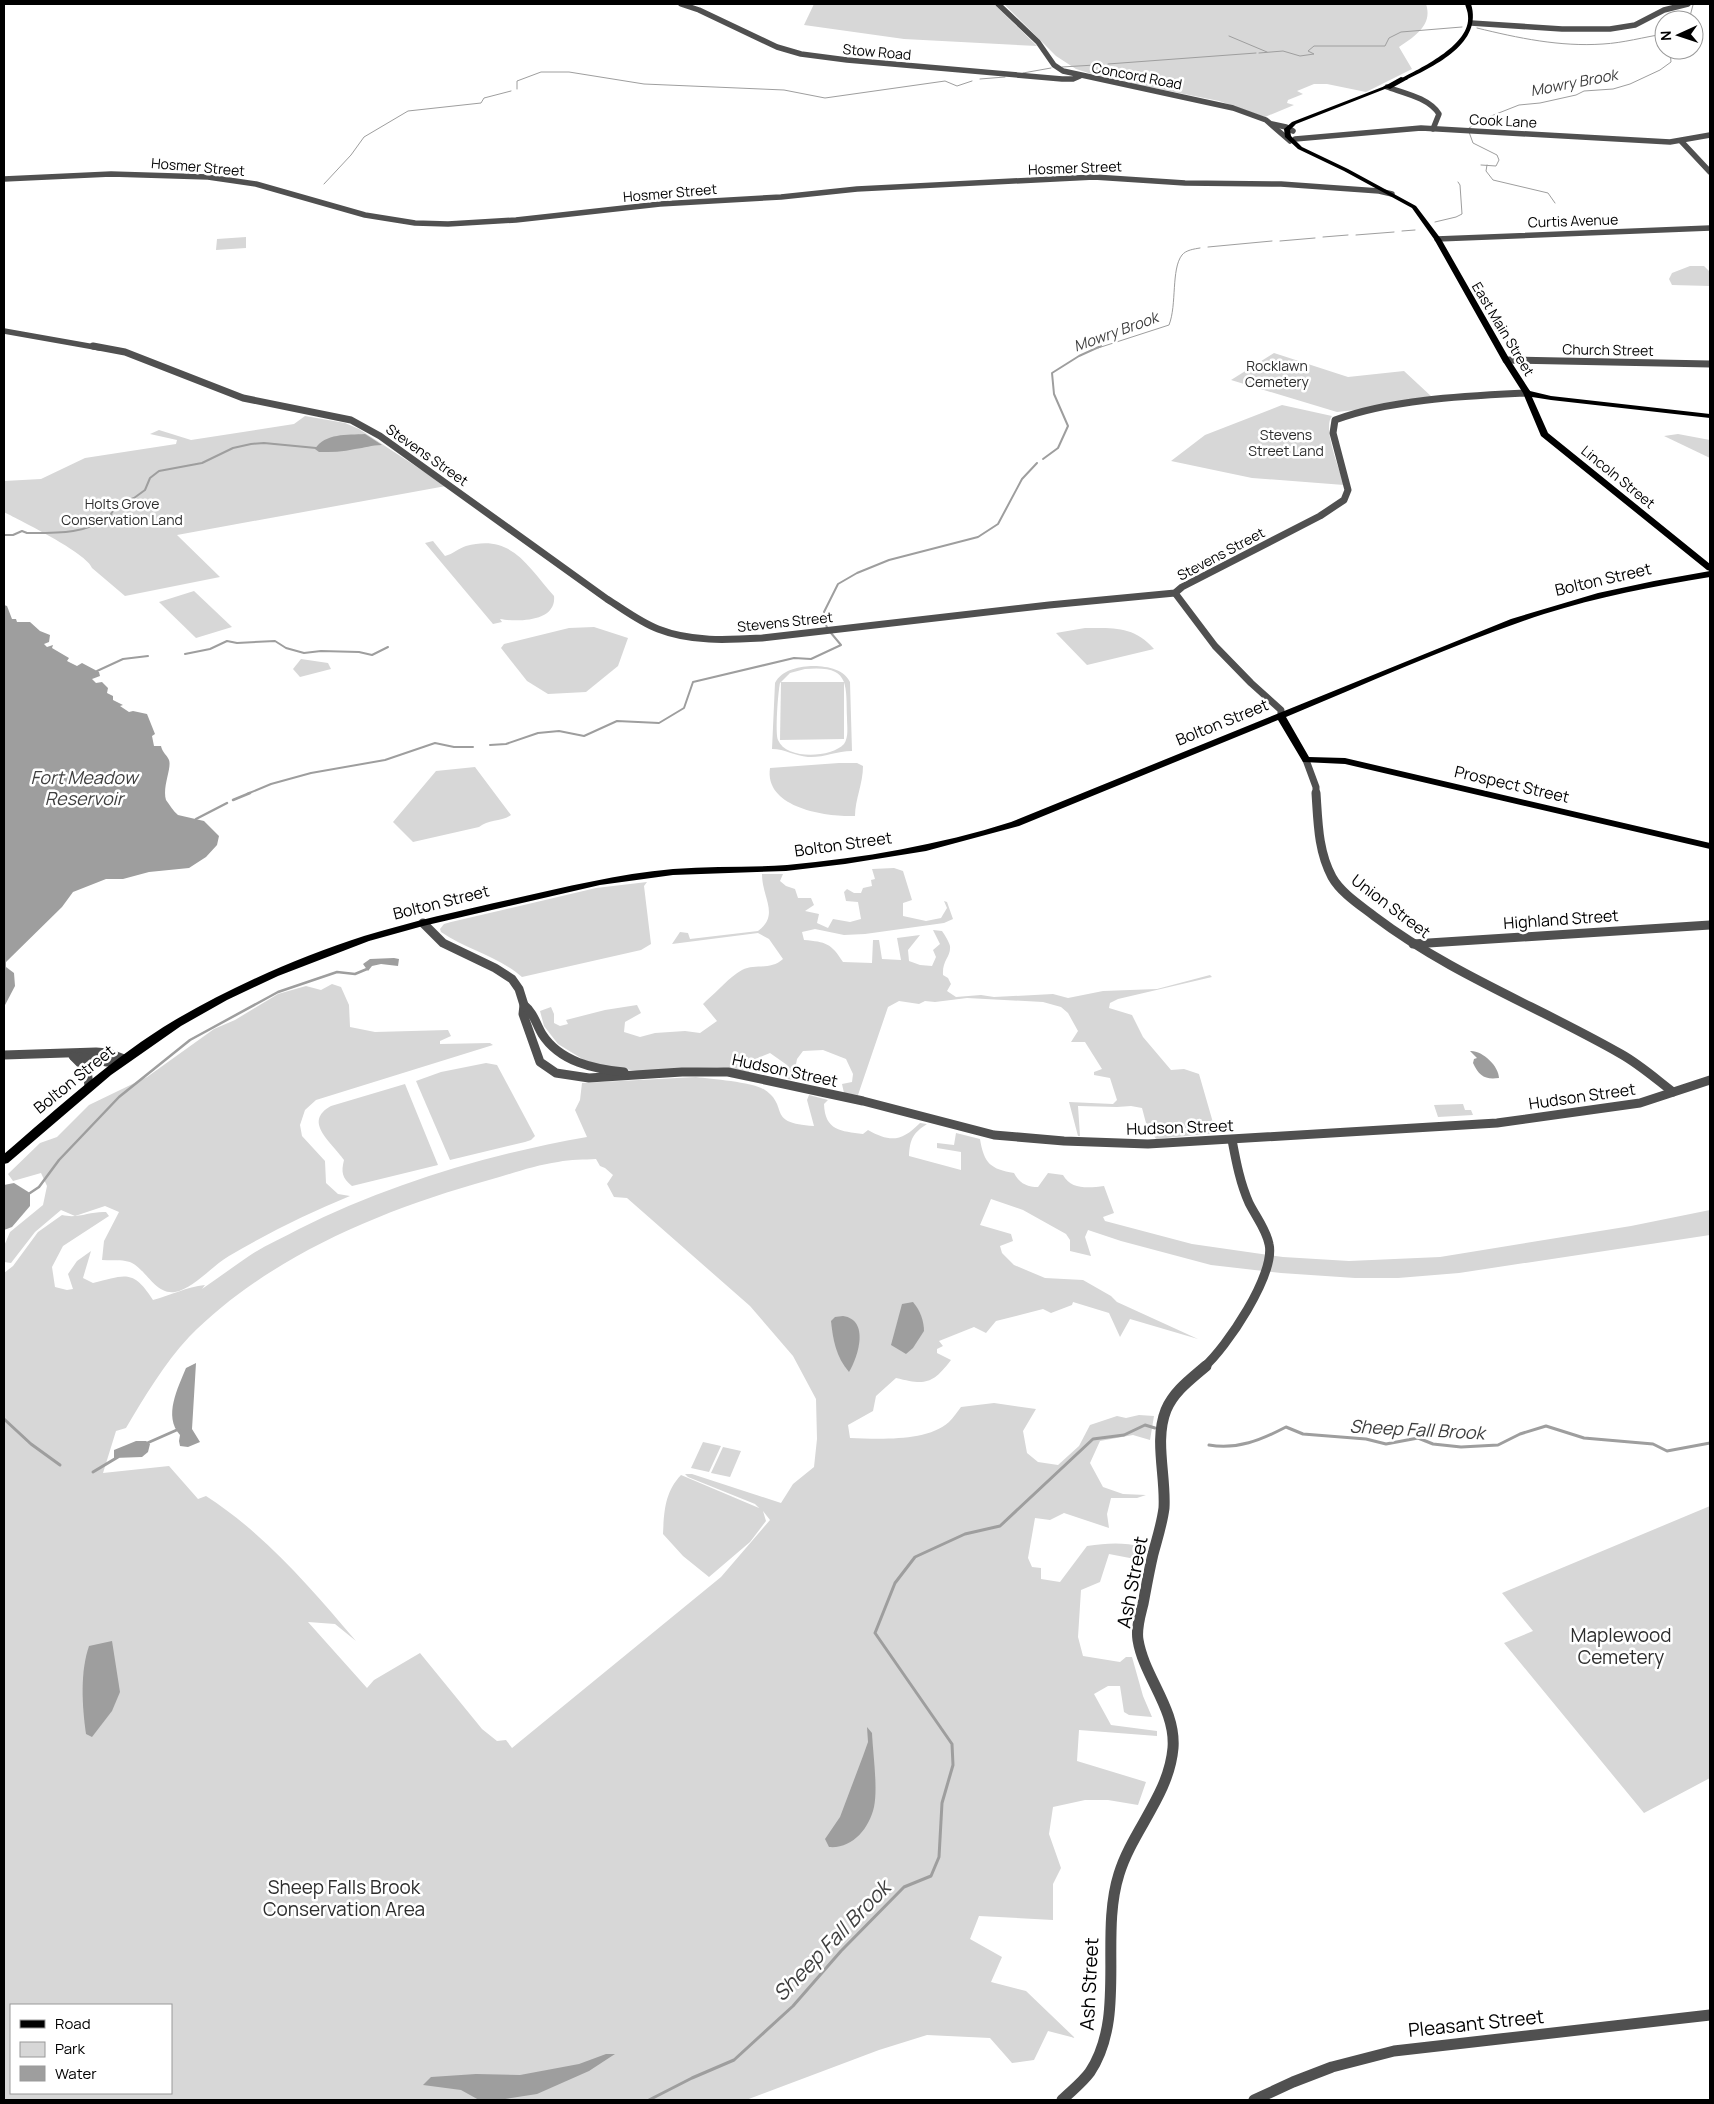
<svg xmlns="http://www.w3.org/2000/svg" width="1714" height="2104" font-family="Manrope,sans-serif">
  <rect width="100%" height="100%" fill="#fff"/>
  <!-- green -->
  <g fill="#d7d7d7" fill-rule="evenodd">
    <polygon points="814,4 994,4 1037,46 904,39 804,25"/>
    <path d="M1004,4H1426C1433,25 1415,36 1399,47L1412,69L1366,92L1327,84H1314L1297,91L1303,94L1288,100L1287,103L1294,105L1265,117L1219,101L1104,78L1076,69L1056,56Z"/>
    <polygon points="246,237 246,248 216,250 217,239"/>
    <polygon points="1690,266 1704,266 1710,272 1710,286 1672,285 1669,279 1672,273"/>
    <polygon points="1274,353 1348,377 1404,371 1432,397 1373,408 1337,412 1231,380"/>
    <path d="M1282,405L1332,416C1322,428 1340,470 1344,485L1252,478L1171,461L1205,435Z"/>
    <path d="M305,416L345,423L359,429L446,486L177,535L220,577L125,596L92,568C87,553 21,521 4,512V481L41,479L85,458L176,444L177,440L150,434L159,430L191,440L294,424Z"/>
    <polygon points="1678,434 1710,440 1710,458 1664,436"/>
    <path d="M433,541L445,556C453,554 459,548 466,546C512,533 528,567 554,596C557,622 517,622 500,619L502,622L493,624L425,543Z"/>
    <polygon points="194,591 232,627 196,638 159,602"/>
    <polygon points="594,627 628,638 618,666 586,692 548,694 527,681 501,648 504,644 569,628"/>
    <path d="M1085,628C1114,628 1134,626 1154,649L1087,665L1056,633Z"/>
    <polygon points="301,659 328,663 331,669 300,677 293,669"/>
    <path d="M811,666C825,666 843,668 850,682L852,751C836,751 823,758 808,757C795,756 785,749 772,749L775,683C782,670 797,667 811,666ZM805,669C850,665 846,683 847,718C847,726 849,737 844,744C831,758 786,760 778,740C775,733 778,692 780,683L790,673Z"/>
    <polygon points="781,682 844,682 844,739 780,740"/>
    <path d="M839,763H857L863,766C863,784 855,799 855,816C826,817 764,808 770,768Z"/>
    <path d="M475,767L511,815C501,822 488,819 479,827L413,842L393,822L436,771Z"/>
    <path d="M894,868L903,871L912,900L903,903V916L926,921L941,918L947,908L944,901L947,902L953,919L944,923L865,934L844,935L815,929L802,932L804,940C826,942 831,943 843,962L872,963L873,940H879L882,959L901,960L897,938L920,935L908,950L909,961L920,965L932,966L936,957L933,950L940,944L933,930L942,931C945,935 949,942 950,946C951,957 942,960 943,975L948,978L951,984L947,991L956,997L981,995L994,997L1053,994L1068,998L1103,991L1157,989L1210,975L1212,977L1118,999L1110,1003L1109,1008L1132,1015L1143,1037L1171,1070L1184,1069L1199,1074L1216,1133L1156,1139L1146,1123L1142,1108L1131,1106L1117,1107L1078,1106L1080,1136H1078L1069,1102L1113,1104L1117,1100L1110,1078L1094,1075V1072L1102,1069L1085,1042H1071L1078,1031L1068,1013L1061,1007L1043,1002L967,998L935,1002L925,1001L919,1004L899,1001L888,1007L858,1095L844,1093L842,1084L852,1082L853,1074L846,1059L823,1050L803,1051L797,1059L793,1080L783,1078L787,1065L770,1053L753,1060L749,1072L717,1067L639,1071L607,1067L584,1060L558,1044L544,1026L540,1011L551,1007L554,1014V1023L560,1026L568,1024L566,1020L605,1010L637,1005L641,1013L625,1022L624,1032L640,1037L655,1033L685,1031L700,1033L717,1021L703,1004L706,1001C718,991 729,977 742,970C755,963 770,971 783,959L769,939L758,933L672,944L680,932L688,933L690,939L758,931C780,915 762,898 762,874H783L780,881L786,886L795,889L798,898H811L814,905L805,911L819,914L817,923L828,928L833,919L850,922L861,919L858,902L846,901L844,892L847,889L854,893H861L863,888L872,886L871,880L875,879L872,869Z"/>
    <path d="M647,882L644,886L651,944L641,950L522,977C498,956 467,950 441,932L440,929L444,924L451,922L596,888Z"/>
    <path d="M332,984L341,987L349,1005L350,1027L375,1032L448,1030L451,1036L440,1041V1044L490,1043L493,1045L316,1100L305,1110L300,1125L302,1136L325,1161L326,1183L338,1194L350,1196C308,1213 268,1233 229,1256C213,1265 193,1289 175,1292C156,1295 147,1271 132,1263C124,1259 111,1261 102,1260L104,1241L119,1212L105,1206L75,1216L61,1210L35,1232L11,1263L4,1262V1246L10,1232L43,1205L47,1186L41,1173L13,1181L8,1174L40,1143L57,1137L89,1105L147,1077L214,1029L235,1020L278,994L306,986L321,990Z"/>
    <polygon points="486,1063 497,1065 535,1136 531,1140 525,1142 450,1160 416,1081 441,1072"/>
    <path d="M696,1077C712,1079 753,1082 765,1090C790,1107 765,1123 814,1126L807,1100L809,1095L828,1100L824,1104C825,1131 841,1131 863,1134L868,1130C891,1143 902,1141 920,1123L927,1124C913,1133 910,1139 909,1156L961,1170V1152L937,1148V1143L954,1145L956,1133L980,1139C984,1164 991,1169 1014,1173C1019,1183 1027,1187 1038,1187L1048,1173L1063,1175C1071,1190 1089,1188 1104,1186L1114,1213L1103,1217L1105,1221L1192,1244L1283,1257L1349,1261L1440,1257L1631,1226L1710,1210V1235L1459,1273L1398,1278H1355L1281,1273L1211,1265L1121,1241L1088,1230L1085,1237L1091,1256L1070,1251V1240L1066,1234L1023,1210L991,1199L980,1225L1011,1234L1013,1241L1000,1246L1002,1253L1014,1265L1045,1278L1083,1280L1111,1296L1117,1302L1198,1339L1130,1319L1120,1337L1109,1313L1073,1302L1072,1305L1051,1313L1043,1309L996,1321L986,1333L974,1327L939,1341L943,1346L937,1349V1353L951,1360C932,1385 925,1385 896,1378L876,1396L873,1411L848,1425L850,1438C878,1439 927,1442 949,1422C953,1418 957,1412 961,1407L994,1403L1036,1409L1023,1431L1027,1453L1038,1462L1058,1465L1079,1446L1090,1425L1117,1416L1126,1418L1139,1415L1154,1416L1150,1440L1133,1435L1100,1441L1090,1463L1103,1487L1123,1494L1146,1495L1137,1498H1111L1107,1514L1109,1528L1064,1513L1050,1520L1035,1518L1028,1558L1032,1567L1041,1568V1579L1060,1582L1087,1546C1108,1543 1123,1542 1143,1547L1146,1554L1135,1559L1109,1554L1100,1582L1081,1590L1078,1637L1083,1656L1120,1662L1126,1657H1132L1143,1696L1152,1717L1129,1715L1124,1712L1120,1686H1108L1094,1694L1111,1725L1157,1731V1736L1079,1730L1077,1761L1146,1782L1138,1805L1108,1800H1085L1053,1807L1049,1834L1061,1868L1053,1884V1920L979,1916L970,1939L1002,1957L991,1982L1026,1991L1075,2038L1048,2031L1034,2060L1012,2063L990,2038L927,2035L879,2050L746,2100H4V1273L13,1266L38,1232L62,1215C78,1219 90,1211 106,1212L109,1216L63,1246L52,1267L55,1287L67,1290L73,1289L68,1274L77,1261L91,1251L83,1278L93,1283C126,1275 133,1269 153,1300C172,1295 186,1287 205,1285L202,1289C218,1278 233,1267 249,1256C264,1246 282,1238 299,1229C387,1185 489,1154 587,1137L575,1110L580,1100L582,1083ZM596,1159L600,1166L605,1168L613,1175L607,1184L614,1197L627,1198L750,1306L793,1356L816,1399L817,1439L814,1467L793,1484L781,1503L692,1474H685L688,1477L755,1504L759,1508L681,1475C665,1492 664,1511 663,1534L683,1556L709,1577L750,1542L766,1521L763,1511L770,1520L721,1577L512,1748L506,1740L497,1741L482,1729L420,1653L374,1680L367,1688L308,1622L335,1624L356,1641C311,1588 265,1534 206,1496L198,1499L169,1466L103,1473L116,1431L126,1428C145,1396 164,1364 189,1337C268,1257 381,1210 489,1180C511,1174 535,1165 558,1162C571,1159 584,1160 596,1159ZM11,2005H171V2093H11Z"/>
    <path d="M405,1084L438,1165L352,1186C342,1178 341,1172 344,1160C332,1142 302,1122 331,1106Z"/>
    <polygon points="1463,1104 1465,1110 1471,1110 1473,1115 1438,1117 1434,1105"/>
    <polygon points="703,1442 721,1446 709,1472 691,1468"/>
    <polygon points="723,1447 741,1451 730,1477 711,1473"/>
    <polygon points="1710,1506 1710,1778 1644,1813 1504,1643 1533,1631 1502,1593"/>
  </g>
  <!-- water -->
  <g fill="#9e9e9e">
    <path d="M365,434L382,445C371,445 365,448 355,449C343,452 331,452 319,452L315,449C325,433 347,435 365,434Z"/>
    <path d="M4,605L7,606L12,619H16L17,622H30L40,631L50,635L49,642L44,644L47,647L53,645L52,648L69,658L67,661L77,666L82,663L99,672L100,676L92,679L96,683L102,682L108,688L107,693L113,696V700L123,705L120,706L129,712L133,711L147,714L155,734L152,736L154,746H161C162,752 167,755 169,760C172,768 162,787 166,800C170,805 173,811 178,815L204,821L219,836L217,845L206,857L189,868L149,872L123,879H106L73,892L62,907L6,962V967L14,973L15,986L4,1007Z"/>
    <polygon points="394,958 399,959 398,966 381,964 372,966 368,971 363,964 370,959"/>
    <path d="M1470,1051C1482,1050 1499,1066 1499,1078C1485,1080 1479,1076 1473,1063L1474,1059L1477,1058Z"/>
    <polygon points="14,1183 30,1193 30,1206 12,1227 4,1230 4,1185"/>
    <path d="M913,1302C920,1310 924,1321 924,1331L913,1348L906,1354L891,1345L902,1304Z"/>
    <path d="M843,1316C870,1320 858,1357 849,1372C836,1357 833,1340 831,1321L835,1317Z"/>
    <path d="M196,1363L192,1429L200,1442L188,1447L180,1446L179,1441L180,1435C163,1416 178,1388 186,1368Z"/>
    <polygon points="136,1441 146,1441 150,1444 148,1452 142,1457 114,1458 114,1450"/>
    <path d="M112,1641L120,1692L112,1711L92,1737L86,1734C82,1706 80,1672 89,1646Z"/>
    <path d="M867,1727L872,1733C873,1754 878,1788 874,1807C869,1829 852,1849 829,1847L825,1839L840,1817L863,1756L868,1742Z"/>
    <polygon points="606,2054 615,2054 589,2071 537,2094 499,2100 479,2100 461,2090 423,2085 431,2077 476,2074 520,2075 579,2064"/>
  </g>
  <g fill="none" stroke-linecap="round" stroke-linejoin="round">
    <!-- stream-far3 -->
    <g stroke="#9e9e9e" stroke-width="1">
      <polyline points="1689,20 1693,5"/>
      <path d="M1477,28C1518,38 1560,47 1603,44C1623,43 1644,37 1664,34"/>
      <polyline points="1229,36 1267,52"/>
      <polyline points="1259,53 1283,51 1300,56 1314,54 1308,51 1314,46 1385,46 1389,38 1401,32 1462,27"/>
      <polyline points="1108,64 1256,53"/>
      <polyline points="1062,67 1095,65"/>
      <polyline points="1023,73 1051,68"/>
      <polyline points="980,79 1005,77"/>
      <polyline points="517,89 517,81 541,72 569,72 644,84 784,90 825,98 945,81 957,86 972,81"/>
      <polyline points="1469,128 1486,118 1519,105 1540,103 1576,95 1584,91 1613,89 1630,84 1660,70 1671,62 1670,50"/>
      <polyline points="1469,132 1473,143 1497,155 1499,160 1496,166 1481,165"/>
      <polyline points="1487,165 1486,171 1493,180 1548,193 1555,203"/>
      <polyline points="324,184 351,155 364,137 408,111 481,103 484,98 511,91"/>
      <polyline points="1435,222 1456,217 1462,214 1460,185 1458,182"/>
      <polyline points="1402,231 1415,230"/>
      <polyline points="1356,235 1394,232"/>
      <polyline points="1323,237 1348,235"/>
      <polyline points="1280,241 1315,238"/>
      <polyline points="1208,247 1272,241"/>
      <path d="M1098,348L1169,325C1177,305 1171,269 1182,255C1186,250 1194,249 1200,248"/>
    </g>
    <!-- stream-far2 -->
    <g stroke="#9e9e9e" stroke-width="2">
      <polyline points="1043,459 1058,448 1068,426 1054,394 1052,373 1079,356 1101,346"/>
      <path d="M4,535H13L22,531L27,533C57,533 86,534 112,516L111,514L117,505L134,498L145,490L150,478L159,471L202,463L233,448L251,444L264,443L316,448"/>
      <polyline points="827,627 824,622 824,612 838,584 857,573 889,560 978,537 998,524 1022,479 1037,463"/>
      <polyline points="185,654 210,649 227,641 237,643 275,641 286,648 304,653 321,651 359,652 372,655 388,647"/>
      <polyline points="97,671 123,659 148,656"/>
      <polyline points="490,745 506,744 538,733 559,731 584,736 617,721 659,723 684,708 693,682 794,658 811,659 841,645 831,633"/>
      <polyline points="247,794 271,784 311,773 385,760 435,743 454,747 473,747"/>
    </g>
    <!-- stream-far1 -->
    <g stroke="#9e9e9e" stroke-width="2.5">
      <polyline points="233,800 250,793"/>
      <polyline points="196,819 227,803"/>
      <polyline points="30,1193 39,1187 59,1160 119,1097 190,1040 278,992 337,972 355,974 367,969"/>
    </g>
    <!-- stream -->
    <g stroke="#9e9e9e" stroke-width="3">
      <polyline points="4,1419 31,1444 60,1465"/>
      <polyline points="145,1444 179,1429"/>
      <path d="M1209,1445C1237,1450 1261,1440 1286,1427L1303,1434L1366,1439L1386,1444L1418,1438L1433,1444L1461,1447L1498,1445L1520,1434L1546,1426L1584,1438L1653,1444L1667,1451L1710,1443"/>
      <polyline points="93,1472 118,1457"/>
      <polyline points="649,2100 692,2078 734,2060 793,2006 841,1951 904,1887 931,1876 939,1857 942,1803 953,1765 952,1744 875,1633 895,1583 915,1557 965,1534 1000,1526 1093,1439 1124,1435 1145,1425 1155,1428"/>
    </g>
    <!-- minor-far3 -->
    <g stroke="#505050" stroke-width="5.5">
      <polyline points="681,4 699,10 777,47 801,54 847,60 1062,79 1073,79 1080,76"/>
      <polyline points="998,4 1038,42 1054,65 1063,71 1233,108 1266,120 1290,141"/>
      <polyline points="1471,23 1562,29 1610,29 1635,25 1664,10 1688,4"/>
      <path d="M1387,87C1404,93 1429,98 1439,114L1433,129"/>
      <polyline points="1272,124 1286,127 1293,131"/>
      <polyline points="1295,139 1421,128 1670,142 1710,135"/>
      <polyline points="1681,141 1710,172"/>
      <polyline points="4,179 111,174 208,177 256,184 365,215 415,223 448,224 516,220 660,204 781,197 857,189 1094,177 1185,183 1281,184 1379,191 1392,194"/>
      <polyline points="1437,239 1710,228"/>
      <polyline points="4,331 100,348"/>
    </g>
    <!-- minor-far2 -->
    <g stroke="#505050" stroke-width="7">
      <path d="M93,346L125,352L243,398L351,420L380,436L607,599C623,609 640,622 658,629C691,642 727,640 762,638L1049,605L1175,593L1182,587L1320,516L1344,500L1348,490L1333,433L1335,420C1391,399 1467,396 1527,393"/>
      <polyline points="1506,360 1710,364"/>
      <polyline points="1175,593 1215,646 1251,683 1281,710 1281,716"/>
      <polyline points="1306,760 1316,787 1316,794"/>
    </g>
    <!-- minor-far1 -->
    <g stroke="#505050" stroke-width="9">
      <path d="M1316,793C1318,822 1318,851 1332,877C1341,893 1360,905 1374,916C1449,973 1539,1007 1621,1054C1639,1064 1656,1079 1673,1092"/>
      <polyline points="423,923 443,943 495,968 512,979 519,989 524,1005 523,1014 540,1062 556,1073 589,1078 682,1072 728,1072 863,1101 994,1135 1064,1141 1148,1144 1497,1123 1640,1103 1710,1080"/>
      <polyline points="1413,944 1710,925"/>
      <path d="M524,1005C534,1013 536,1024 542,1034C560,1062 594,1069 624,1072"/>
      <polyline points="4,1055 96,1052 108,1053 124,1059"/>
      <polyline points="73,1056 107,1062 120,1061"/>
      <polyline points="74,1057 87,1070 89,1086"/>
      <path d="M1204,1367C1226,1348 1276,1274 1269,1244C1266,1229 1256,1217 1249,1203C1240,1183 1236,1161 1232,1140"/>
    </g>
    <!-- minor -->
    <g stroke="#505050" stroke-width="11">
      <path d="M1062,2100C1071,2091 1082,2083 1090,2072C1127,2016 1099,1937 1119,1874C1132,1831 1169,1795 1173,1748C1176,1709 1144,1677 1138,1640C1136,1628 1140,1616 1143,1604C1146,1588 1149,1571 1153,1554C1157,1539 1162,1524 1164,1508C1166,1476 1154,1440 1166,1410C1174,1391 1191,1379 1206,1366"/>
      <polyline points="1254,2100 1293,2082 1332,2067 1394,2051 1710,2015"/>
    </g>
    <!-- major -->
    <g fill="#000" fill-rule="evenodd">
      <path d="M1465,4H1471C1483,43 1436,65 1406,80H1402V78C1423,67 1471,44 1468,16C1468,12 1466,8 1465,4Z"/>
      <polygon points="1385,86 1390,87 1296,124 1290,130 1291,136 1302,147 1348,169 1416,206 1441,239 1510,360 1530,391 1551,396 1710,414 1710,418 1551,400 1532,397 1548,433 1710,564 1710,571 1707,570 1541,436 1523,393 1502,360 1434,239 1412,208 1344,171 1298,149 1285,137 1284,129 1292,122"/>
      <path d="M1710,571V577C1654,586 1598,597 1544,614C1456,643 1371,682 1286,717L1309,757L1345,758L1710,843V849L1345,764L1303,762L1278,720L1019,826L926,851L845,864L786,871L673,875L600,885L423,926L369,941L278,976L227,1000L181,1026L111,1075L8,1163L4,1164V1154C59,1107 113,1057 175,1020C233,986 301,956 364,936C413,921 463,910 512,899C565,887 618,874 673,869C711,866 749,868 787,865C863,858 939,845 1011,822L1511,619L1598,593L1654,581Z"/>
    </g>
    <!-- highway -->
    <polygon fill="#000" fill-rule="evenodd" points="1401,77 1408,79 1390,89 1383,87"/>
  </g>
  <g text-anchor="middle" stroke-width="5" stroke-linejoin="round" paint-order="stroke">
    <!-- far-street labels -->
    <g font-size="14" fill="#000" stroke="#fff">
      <text transform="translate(877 52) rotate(5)" y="5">Stow Road</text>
      <text transform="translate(1137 76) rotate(11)" y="5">Concord Road</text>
      <text transform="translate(1503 121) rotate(3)" y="5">Cook Lane</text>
      <text transform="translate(198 167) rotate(5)" y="5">Hosmer Street</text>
      <text transform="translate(1075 168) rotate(-2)" y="5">Hosmer Street</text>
      <text transform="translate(670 193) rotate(-5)" y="5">Hosmer Street</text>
      <text transform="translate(1573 221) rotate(-2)" y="5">Curtis Avenue</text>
      <text transform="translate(1503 329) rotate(59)" y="5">East Main Street</text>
      <text transform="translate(1608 350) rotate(1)" y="5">Church Street</text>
      <text transform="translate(427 455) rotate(35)" y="5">Stevens Street</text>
      <text transform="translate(1618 477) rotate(39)" y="5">Lincoln Street</text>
      <text transform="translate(1221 554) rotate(-28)" y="5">Stevens Street</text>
      <text transform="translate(785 622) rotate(-6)" y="5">Stevens Street</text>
    </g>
    <!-- far-park labels -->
    <g font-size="14" fill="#2e2e2e" stroke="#fff">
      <text x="1277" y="371">Rocklawn<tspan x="1277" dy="16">Cemetery</tspan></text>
      <text x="1286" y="440">Stevens<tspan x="1286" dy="16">Street Land</tspan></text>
      <text x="122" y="509">Holts Grove<tspan x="122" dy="16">Conservation Land</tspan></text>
    </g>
    <!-- far-water labels -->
    <g font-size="15" font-style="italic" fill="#3f3f3f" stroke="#fff">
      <text transform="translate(1574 83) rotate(-11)" y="5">Mowry Brook</text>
      <text transform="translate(1116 332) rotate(-20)" y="5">Mowry Brook</text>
    </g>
    <!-- street labels -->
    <g font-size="16" fill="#000" stroke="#fff">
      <text transform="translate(1603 579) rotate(-13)" y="6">Bolton Street</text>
      <text transform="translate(1222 722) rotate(-22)" y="6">Bolton Street</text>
      <text transform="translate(1512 784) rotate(13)" y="6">Prospect Street</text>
      <text transform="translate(843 844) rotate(-8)" y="6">Bolton Street</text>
      <text transform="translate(441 902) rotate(-14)" y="6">Bolton Street</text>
      <text transform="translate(1391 906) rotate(37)" y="6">Union Street</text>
      <text transform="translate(1561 919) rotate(-4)" y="6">Highland Street</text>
      <text transform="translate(785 1070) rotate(12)" y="6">Hudson Street</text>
      <text transform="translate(74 1079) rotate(-39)" y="6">Bolton Street</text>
      <text transform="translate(1582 1096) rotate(-8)" y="6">Hudson Street</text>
      <text transform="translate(1180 1127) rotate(-2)" y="6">Hudson Street</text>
    </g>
    <!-- water labels -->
    <g font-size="18" font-style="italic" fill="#3f3f3f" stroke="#fff">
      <text x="84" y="784">Fort Meadow<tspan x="84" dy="21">Reservoir</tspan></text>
      <text transform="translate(1417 1430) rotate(3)" y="6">Sheep Fall Brook</text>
    </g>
    <!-- near-street labels -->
    <g font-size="19" fill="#000" stroke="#fff">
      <text transform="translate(1132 1582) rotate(-79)" y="7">Ash Street</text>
      <text transform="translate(1089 1984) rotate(-87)" y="7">Ash Street</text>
      <text transform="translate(1476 2023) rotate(-6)" y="7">Pleasant Street</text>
    </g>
    <!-- near-park labels -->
    <g font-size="19" fill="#2e2e2e" stroke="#fff">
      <text x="1621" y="1642">Maplewood<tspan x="1621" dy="22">Cemetery</tspan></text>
      <text x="344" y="1894">Sheep Falls Brook<tspan x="344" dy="22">Conservation Area</tspan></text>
    </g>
    <!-- near-water labels -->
    <g font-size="21" font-style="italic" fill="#3f3f3f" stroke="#fff">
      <text transform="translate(832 1941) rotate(-46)" y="7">Sheep Fall Brook</text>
    </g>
  </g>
  <!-- border -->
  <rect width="1714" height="2104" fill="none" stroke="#000000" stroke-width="10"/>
  <!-- legend -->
  <rect x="10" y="2004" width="162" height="90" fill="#ffffff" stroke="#999999"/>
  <rect x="20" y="2020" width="25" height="8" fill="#000000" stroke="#999999"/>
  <text x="55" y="2029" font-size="15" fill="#000000">Road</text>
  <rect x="20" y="2042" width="25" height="15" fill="#d7d7d7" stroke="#999999"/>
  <text x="55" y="2054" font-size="15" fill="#000000">Park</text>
  <rect x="20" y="2066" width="25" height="15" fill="#9e9e9e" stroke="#999999"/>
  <text x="55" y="2079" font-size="15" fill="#000000">Water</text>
  <!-- north arrow -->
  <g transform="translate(1679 35) rotate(267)"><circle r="24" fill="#ffffff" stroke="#999999"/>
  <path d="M0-4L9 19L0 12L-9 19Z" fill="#000000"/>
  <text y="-8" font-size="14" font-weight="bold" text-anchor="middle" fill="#000000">N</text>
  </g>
</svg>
